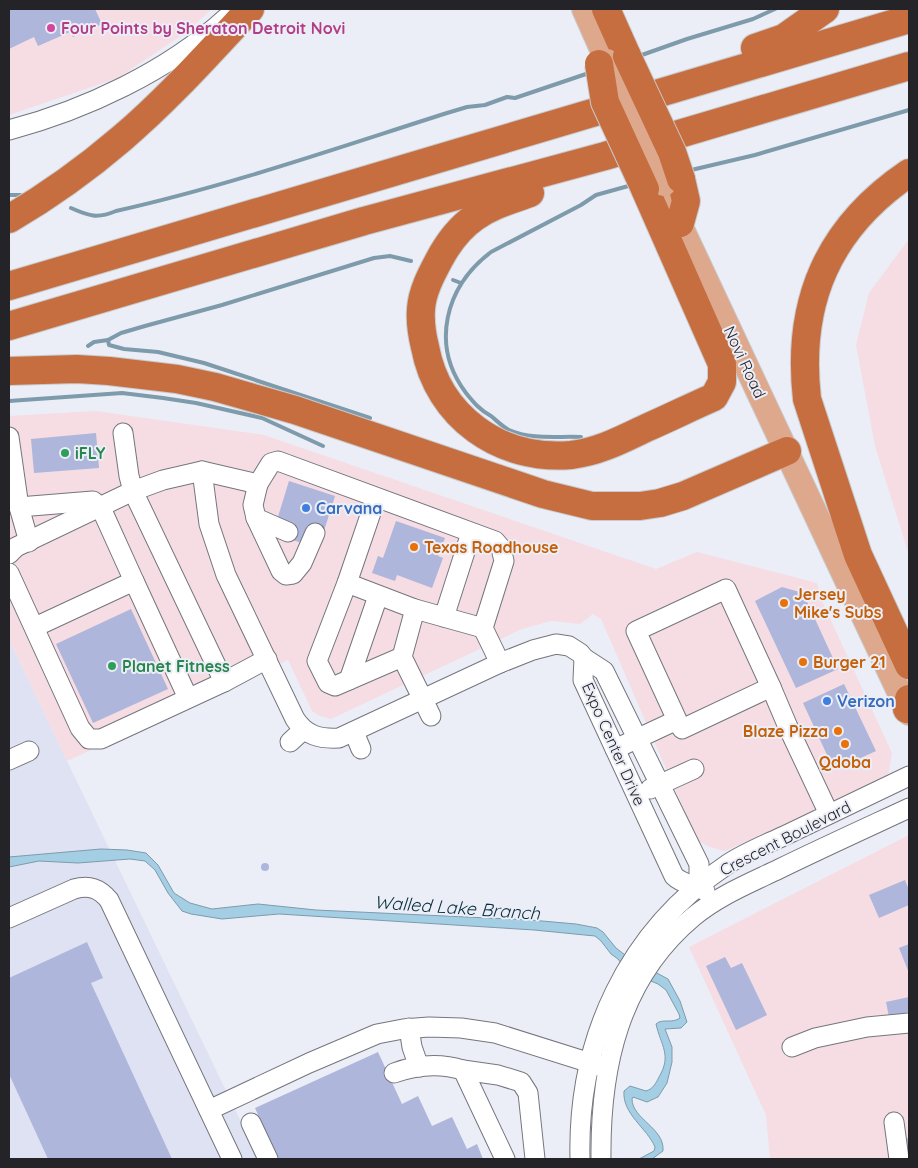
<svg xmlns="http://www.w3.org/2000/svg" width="918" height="1168" font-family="Quicksand,sans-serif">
  <rect width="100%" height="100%" fill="#eceef7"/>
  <!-- commercial -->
  <g fill="#f6dce3">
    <polygon points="9,9 212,9 185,33 118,78 9,115"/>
    <polygon points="909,239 909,555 875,446 856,345 869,293"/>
    <polygon points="96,411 264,435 656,569 697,552 817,583 822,601 892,753 889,772 882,782 725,851 710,847 697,840 601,619 593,614 580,624 551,621 522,629 331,719 320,716 312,711 288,660 67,761 9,640 9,416"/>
    <polygon points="909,835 909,1159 770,1159 766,1115 689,947"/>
  </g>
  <!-- built -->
  <polygon fill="#dfe2f2" points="9,640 67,761 259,1159 9,1159"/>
  <!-- water -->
  <path fill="#a4cee4" stroke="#7e9bac" d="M101,849L127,850L146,853L158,865L174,893L190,903L212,909L258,904L316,910L531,920L576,924L597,928L603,932L616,948L629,958L668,979L680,1001L687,1022L681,1028L665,1029L672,1047V1062L667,1083L658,1097L647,1102L633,1097L632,1099C632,1119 665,1128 663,1151L652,1159H639L654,1151L655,1147C647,1128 622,1114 624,1091L630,1086L646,1091C653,1089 656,1083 659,1077C672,1055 661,1046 656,1024C662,1018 672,1024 680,1018L679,1014L666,990L658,984L627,971L618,959L611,954L601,941L595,936L534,930L279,914L222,919L191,914L182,911L168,893L155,870L145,861L130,859L78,863L39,861L9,867V857Z"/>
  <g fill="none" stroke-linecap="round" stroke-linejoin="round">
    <!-- stream -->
    <g stroke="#7e9bac" stroke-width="4">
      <polyline points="639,56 687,39 753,19 775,9"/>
      <polyline points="687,171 755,155 909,110"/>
      <polyline points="9,195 21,195"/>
      <path d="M71,208C89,216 97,219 116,211C228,186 337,148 447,113L467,107L485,105L507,97L515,98L589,73"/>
      <polyline points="453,280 461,283"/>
      <polyline points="108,340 109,345 124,349 158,352 204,363 370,418"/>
      <polyline points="88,346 94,342 108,340 121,333 145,326 222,305 374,258 390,256 411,261"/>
      <polyline points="9,401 122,393 163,398 196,403 262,418 323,446"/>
      <path d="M581,437C557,436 532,440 509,430C503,427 497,421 491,416C480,410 474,403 466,393C430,345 445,287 491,252L581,205L596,195L632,185"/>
    </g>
  </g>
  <!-- building -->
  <g fill="#aeb6db">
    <polygon points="9,9 95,9 102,24 73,37 70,32 38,46 34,37 9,49"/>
    <polygon points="96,433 99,468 34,473 31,439"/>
    <polygon points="289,481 335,496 323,534 302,543 287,538 277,520"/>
    <polygon points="396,521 445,538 438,556 443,558 432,588 397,575 395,581 372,573 378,556 383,558"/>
    <polygon points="782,587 803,593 838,669 796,688 755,601"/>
    <polygon points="131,609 168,689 93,723 56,644"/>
    <polygon points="844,684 876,751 834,770 803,703"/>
    <circle cx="265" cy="867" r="4"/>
    <polygon points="905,880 909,890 909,905 879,918 869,895"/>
    <polygon points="87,942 103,978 91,983 172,1159 48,1159 9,1074 9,978"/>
    <polygon points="909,944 909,973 899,948"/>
    <polygon points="725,957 731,968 742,963 767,1015 736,1030 706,966"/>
    <polygon points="909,997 909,1012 889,1017 886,1002"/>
    <polygon points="378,1052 402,1104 418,1096 432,1126 452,1117 467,1149 477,1144 483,1159 278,1159 255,1108"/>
    <polygon points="909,1138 909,1159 906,1159 903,1139"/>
  </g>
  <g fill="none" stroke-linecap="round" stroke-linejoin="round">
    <!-- minor casing -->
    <g stroke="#74767e" stroke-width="21">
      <g id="minor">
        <path d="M9,130C85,110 168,71 226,18"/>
        <polyline points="123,433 129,476 133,491 224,682"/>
        <polyline points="9,437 19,507 29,542"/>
        <path d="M202,471L209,524L226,575L295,719C306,736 320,739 339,738L500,663L533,650L556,644L569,646L580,653L584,658L604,671L699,864V886"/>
        <polyline points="258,484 253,505 256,518 281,571 286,575 293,574 302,563 315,533"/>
        <polyline points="376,498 347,583 317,661 328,683 335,686 402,657"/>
        <polyline points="19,507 93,501 101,508 134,581"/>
        <polyline points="256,518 288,532"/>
        <polyline points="9,554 16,547 133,491 163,480 202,471 258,484 271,463 278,461 495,541 501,548 504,561 483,628 500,663"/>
        <polyline points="9,573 80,728 89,739 101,739 224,682 267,659"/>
        <polyline points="347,583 415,609 402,657 431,716"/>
        <polyline points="415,609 483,628"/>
        <polyline points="444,617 471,533"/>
        <polyline points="35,627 134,581 188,698"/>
        <path d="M584,658L583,680L674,876C683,885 695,884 705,891"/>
        <polyline points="349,680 378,596"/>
        <polyline points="771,687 788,727 829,814"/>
        <polyline points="354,732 361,749"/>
        <polyline points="290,742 303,730"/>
        <polyline points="615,749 677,720 682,729 771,687 726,589 636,631 677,720"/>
        <polyline points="9,760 29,751"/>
        <polyline points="650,789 694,769"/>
        <path d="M9,918L74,889C89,885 99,888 109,900L232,1159"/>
        <polyline points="409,1028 412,1047 419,1067"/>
        <polyline points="792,1047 815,1038 867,1027 909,1023"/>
        <path d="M394,1073C416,1065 440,1063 463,1070"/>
        <polyline points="209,1110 309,1063 377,1034 403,1029 429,1027 461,1028 495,1033 600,1066"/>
        <polyline points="894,1122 899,1159"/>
        <polyline points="251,1123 268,1159"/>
        <polyline points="505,1159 463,1070 498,1075 521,1082 528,1093 535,1159"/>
        <path d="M580,1159C577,1040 627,931 728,864C746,852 767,844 786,835C827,815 868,796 909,776"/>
        <path d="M601,1159C600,1067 619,979 693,917C718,896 750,883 779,869C822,848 866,828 909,808"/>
      </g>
    </g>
    <!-- major casing -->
    <g stroke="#cacacb" stroke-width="26">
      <g id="major">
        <polyline points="584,9 607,61"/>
        <polyline points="664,184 682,229 909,713"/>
      </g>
    </g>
    <!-- highway casing -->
    <g stroke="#cacacb" stroke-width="30">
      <g id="highway">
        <polyline points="606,9 627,56"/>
        <polyline points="755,48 784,38 825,9"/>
        <path d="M909,173C828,228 796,302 807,399L858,555L909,665"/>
        <path d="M530,193C511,200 492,205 475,217C459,228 448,243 439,260C431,275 422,292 421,309C420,322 422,335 425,347C438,417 500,461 571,455C598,452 621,440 646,428C669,418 691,407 714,397L722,382V364L645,189"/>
        <path d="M9,219C48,196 86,169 121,139C167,100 209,53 250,9"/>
        <polyline points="680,223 686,201 681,179"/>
        <path d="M9,286C309,198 609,107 909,19"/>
        <polyline points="9,326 364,221 605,156 909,66"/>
        <polyline points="9,371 77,369 109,371 177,379 215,387 295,410 543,494 592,506 640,506 660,503 683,496 787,451"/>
        <polyline points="907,709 909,699"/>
      </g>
    </g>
    <!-- minor -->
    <use href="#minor" stroke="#fff" stroke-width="19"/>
    <!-- major -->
    <use href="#major" stroke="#dda88c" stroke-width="24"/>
    <!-- highway -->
    <use href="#highway" stroke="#c66e40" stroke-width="28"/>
    <!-- major-bridge casing -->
    <g stroke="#cacacb" stroke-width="26" stroke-linecap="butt">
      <polyline id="major-bridge" points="607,61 664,184"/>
    </g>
    <!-- highway-bridge casing -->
    <g stroke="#cacacb" stroke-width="30" stroke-linecap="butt">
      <g id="highway-bridge">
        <polyline points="627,56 672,152 681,179"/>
        <polyline points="599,64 605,102 645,189"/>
      </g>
    </g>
    <!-- major-bridge -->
    <use href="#major-bridge" stroke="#dda88c" stroke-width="24"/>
    <!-- highway-bridge -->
    <use href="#highway-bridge" stroke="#c66e40" stroke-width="28"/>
  </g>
  <!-- markers -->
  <circle fill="#d1479c" stroke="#eceef7" stroke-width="2" cx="51" cy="28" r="5"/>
  <g fill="#2e9e5b" stroke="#eceef7" stroke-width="2">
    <circle cx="65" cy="453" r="5"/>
    <circle cx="112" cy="666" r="5"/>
  </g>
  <g fill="#3f7fe0" stroke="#eceef7" stroke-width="2">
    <circle cx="306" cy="508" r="5"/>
    <circle cx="827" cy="701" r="5"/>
  </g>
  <g fill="#e8710a" stroke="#eceef7" stroke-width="2">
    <circle cx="414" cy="547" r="5"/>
    <circle cx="784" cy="603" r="5"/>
    <circle cx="803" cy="662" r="5"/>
    <circle cx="838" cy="731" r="5"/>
    <circle cx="845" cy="744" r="5"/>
  </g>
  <g text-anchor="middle" stroke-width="4" stroke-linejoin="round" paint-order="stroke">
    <!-- hotel labels -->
    <g font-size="16" font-weight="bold" fill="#b23c85" stroke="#eceef7" text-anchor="start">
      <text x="61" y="34">Four Points by Sheraton Detroit Novi</text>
    </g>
    <!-- street labels -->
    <g font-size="16" fill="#242428" stroke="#eceef7">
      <text transform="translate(745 362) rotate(65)" y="6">Novi Road</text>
      <text transform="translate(614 744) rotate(66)" y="6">Expo Center Drive</text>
      <text transform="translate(785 838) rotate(-27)" y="6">Crescent Boulevard</text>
    </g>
    <!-- leisure labels -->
    <g font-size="16" font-weight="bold" fill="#27864d" stroke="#eceef7" text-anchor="start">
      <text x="75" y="459">iFLY</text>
      <text x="122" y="672">Planet Fitness</text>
    </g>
    <!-- shop labels -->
    <g font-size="16" font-weight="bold" fill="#366cbe" stroke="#eceef7" text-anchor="start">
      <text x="316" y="514">Carvana</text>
      <text x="837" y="707">Verizon</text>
    </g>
    <!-- food labels -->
    <g font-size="16" font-weight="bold" fill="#c56008" stroke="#eceef7" text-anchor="start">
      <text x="424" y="553">Texas Roadhouse</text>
      <text x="794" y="600">Jersey<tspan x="794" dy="18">Mike's Subs</tspan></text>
      <text x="813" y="668">Burger 21</text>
      <text x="828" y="737" text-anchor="end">Blaze Pizza</text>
      <text x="845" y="768" text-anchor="middle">Qdoba</text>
    </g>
    <!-- water labels -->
    <g font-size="18" font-style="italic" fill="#082f3e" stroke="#eceef7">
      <text transform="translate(457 908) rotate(4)" y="6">Walled Lake Branch</text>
    </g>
  </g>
  <!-- border -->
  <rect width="918" height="1168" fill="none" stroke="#242428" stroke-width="20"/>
</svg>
